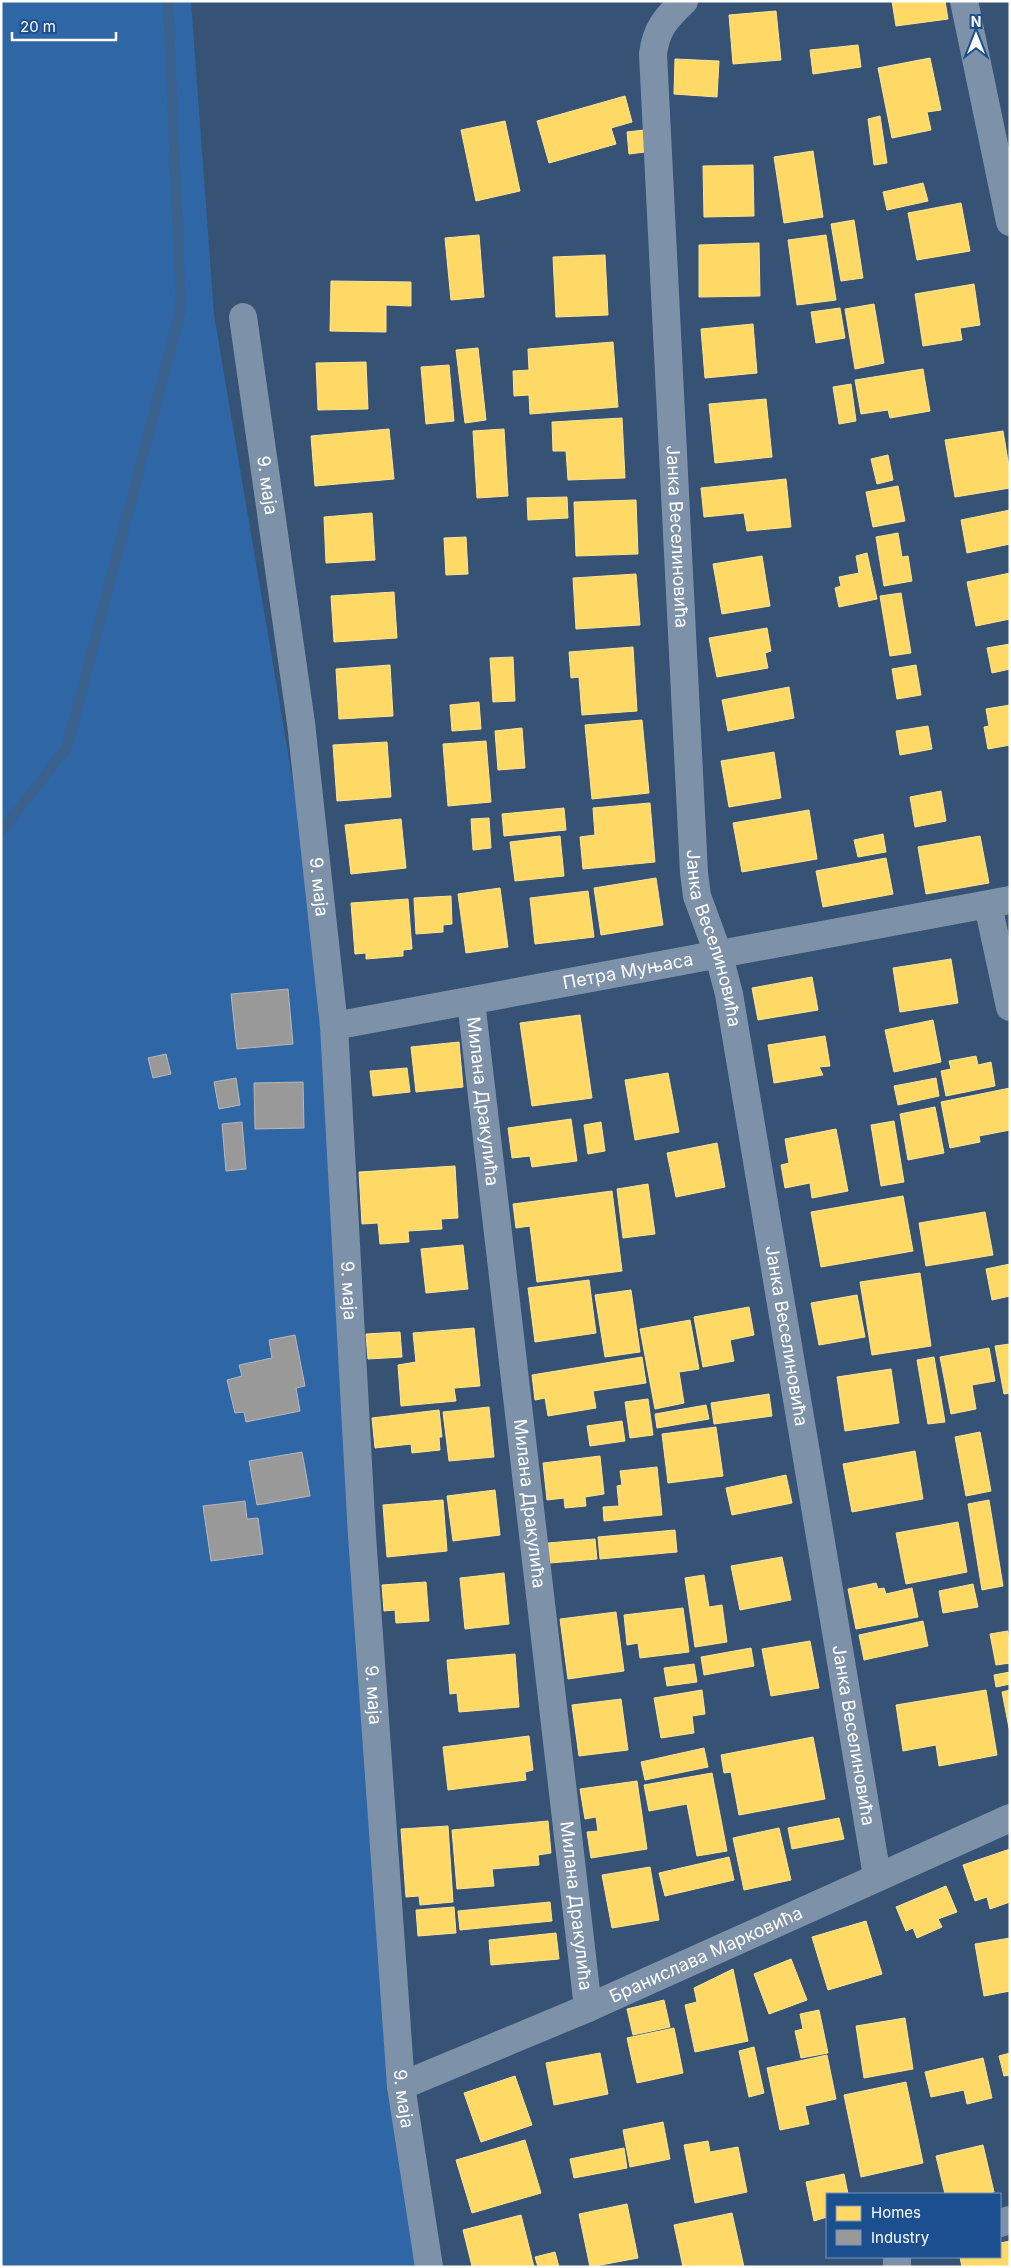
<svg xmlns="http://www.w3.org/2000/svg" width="1011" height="2268" font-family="Inter,sans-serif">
  <rect width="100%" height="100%" fill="#365274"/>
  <!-- green -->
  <polygon fill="#2f66a5" points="1,1 191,1 214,314 334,1026 362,1536 429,2267 1,2267"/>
  <!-- homes -->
  <g fill="#ffd966" stroke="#ffe494">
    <polygon points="892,1 945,1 948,19 896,26"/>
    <polygon points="776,11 781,60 733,64 729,15"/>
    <polygon points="858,45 861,67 813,74 810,50"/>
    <polygon points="930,58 941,110 927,112 931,130 892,138 878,68"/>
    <polygon points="675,59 719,61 717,97 674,94"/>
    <polygon points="625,96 632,122 611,128 616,144 549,163 537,121"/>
    <polygon points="880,116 887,163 874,165 868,119"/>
    <polygon points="505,121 520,191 476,201 461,130"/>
    <polygon points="644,130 645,152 629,154 627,132"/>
    <polygon points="813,151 823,217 784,223 774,157"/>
    <polygon points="753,165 754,216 704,217 703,166"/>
    <polygon points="923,183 928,201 887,210 883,192"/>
    <polygon points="961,203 970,251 917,260 908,213"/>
    <polygon points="854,220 863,278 841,281 831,224"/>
    <polygon points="479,235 484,297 451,300 445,238"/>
    <polygon points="826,235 836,300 797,305 788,240"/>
    <polygon points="759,243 760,296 699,297 699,245"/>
    <polygon points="605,255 608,315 556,317 553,257"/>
    <polygon points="331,281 411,282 411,306 386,305 386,332 330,331"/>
    <polygon points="974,284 980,325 960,328 962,340 923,346 915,294"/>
    <polygon points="874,304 884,363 855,369 845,309"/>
    <polygon points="840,308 845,338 816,343 811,312"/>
    <polygon points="753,324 757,373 705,378 701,329"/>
    <polygon points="613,342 618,407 530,414 529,395 514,396 513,371 529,370 528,349"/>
    <polygon points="478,348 486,420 465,423 456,350"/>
    <polygon points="366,362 368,409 318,410 316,363"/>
    <polygon points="449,365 454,421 426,424 421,367"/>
    <polygon points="923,369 930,411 890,418 888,410 861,414 855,380"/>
    <polygon points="851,384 856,421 839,424 833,387"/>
    <polygon points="766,399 772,457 715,463 709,404"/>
    <polygon points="622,418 625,478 568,480 566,451 553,451 552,422"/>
    <polygon points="389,429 394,479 315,486 311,436"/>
    <polygon points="504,429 508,496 477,498 473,431"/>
    <polygon points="1003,431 1010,473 1010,488 955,497 945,440"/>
    <polygon points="888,455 893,480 877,484 871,459"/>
    <polygon points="786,479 791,527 747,531 744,513 704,517 701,488"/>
    <polygon points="898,486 905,521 873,527 866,492"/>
    <polygon points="567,497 568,518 528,520 527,498"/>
    <polygon points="636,500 638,554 576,556 574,502"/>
    <polygon points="1010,510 1010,544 967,553 961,520"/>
    <polygon points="372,513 375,560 326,563 324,517"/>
    <polygon points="898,533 902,557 908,556 912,581 884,586 876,537"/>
    <polygon points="466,537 468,574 446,575 444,538"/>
    <polygon points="867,553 877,599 839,607 835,588 841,586 839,577 859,573 856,556"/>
    <polygon points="762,556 770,606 722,614 713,564"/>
    <polygon points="1010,573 1010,619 976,626 967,582"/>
    <polygon points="636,574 640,625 576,629 573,578"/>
    <polygon points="394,592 397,638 334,642 331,596"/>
    <polygon points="901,593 911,653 890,656 880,596"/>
    <polygon points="767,628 771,651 765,653 768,668 717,677 709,638"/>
    <polygon points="1010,644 1010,669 992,673 987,648"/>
    <polygon points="633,647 637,711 582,715 579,677 571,678 569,652"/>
    <polygon points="513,657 515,701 493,702 490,658"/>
    <polygon points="390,665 393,716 339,719 336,669"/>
    <polygon points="916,665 921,695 897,699 892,669"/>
    <polygon points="789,687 794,718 728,731 722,700"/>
    <polygon points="479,702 481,729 452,731 450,705"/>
    <polygon points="1010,705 1010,745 988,749 984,727 989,726 986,709"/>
    <polygon points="642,720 649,793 592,799 585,725"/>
    <polygon points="928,726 932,749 900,755 896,731"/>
    <polygon points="522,728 525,768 498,770 495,731"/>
    <polygon points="486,741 491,802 448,806 443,744"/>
    <polygon points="387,742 391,797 337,801 333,745"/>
    <polygon points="774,752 781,798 729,807 721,761"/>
    <polygon points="941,791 946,821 915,827 910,797"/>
    <polygon points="650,803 655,862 583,869 580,837 595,835 593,808"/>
    <polygon points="564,808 566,830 504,836 502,814"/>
    <polygon points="809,810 817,859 742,872 733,823"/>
    <polygon points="489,818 491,848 473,850 471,819"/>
    <polygon points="401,819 406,868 351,874 345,825"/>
    <polygon points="883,834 886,852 858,857 854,840"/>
    <polygon points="560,836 564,876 515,881 510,842"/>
    <polygon points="980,836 989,883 926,894 918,847"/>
    <polygon points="886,858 893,894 823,907 816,871"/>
    <polygon points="656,878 663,925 601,935 594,888"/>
    <polygon points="500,888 508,947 466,953 458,894"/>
    <polygon points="588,891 594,937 535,944 530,898"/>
    <polygon points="451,896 452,924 443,925 443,932 416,934 414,898"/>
    <polygon points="408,899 412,949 403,950 403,956 366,959 366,953 355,954 351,903"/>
    <polygon points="951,959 958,1003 900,1012 893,968"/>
    <polygon points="812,977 818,1010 758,1020 752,988"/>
    <polygon points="580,1015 592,1098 532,1106 520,1023"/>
    <polygon points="933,1020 941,1062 894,1072 885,1030"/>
    <polygon points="825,1036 830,1066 819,1067 823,1075 774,1083 768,1045"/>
    <polygon points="459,1042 463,1087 416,1092 411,1047"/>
    <polygon points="976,1056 978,1065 991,1062 995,1086 946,1096 941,1071 951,1069 949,1061"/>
    <polygon points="407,1068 410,1092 373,1096 370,1071"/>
    <polygon points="668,1073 679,1132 635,1140 625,1080"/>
    <polygon points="936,1078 939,1096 898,1105 894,1086"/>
    <polygon points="1010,1088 1010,1130 979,1136 980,1142 950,1148 941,1102"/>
    <polygon points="935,1107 944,1153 908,1160 900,1114"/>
    <polygon points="571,1119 577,1161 532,1167 530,1156 512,1158 508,1128"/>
    <polygon points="894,1121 904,1182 881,1186 871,1125"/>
    <polygon points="601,1122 605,1151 588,1154 584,1125"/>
    <polygon points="836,1129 848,1191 812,1198 810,1183 785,1188 781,1165 789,1163 785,1139"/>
    <polygon points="717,1143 725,1187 676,1197 667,1153"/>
    <polygon points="455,1166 458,1218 441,1219 442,1229 408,1231 409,1242 380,1244 378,1223 362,1224 359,1172"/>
    <polygon points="648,1184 655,1234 623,1238 617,1189"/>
    <polygon points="612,1191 622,1271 537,1282 530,1226 516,1228 513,1204"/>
    <polygon points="903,1196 913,1251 821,1267 811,1212"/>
    <polygon points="985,1212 993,1255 926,1266 919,1223"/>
    <polygon points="463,1245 468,1289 426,1293 421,1249"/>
    <polygon points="1010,1264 1010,1296 992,1300 986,1269"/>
    <polygon points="920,1273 931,1346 872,1355 860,1282"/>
    <polygon points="589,1280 596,1333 535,1342 528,1288"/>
    <polygon points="631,1290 640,1352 605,1357 595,1295"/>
    <polygon points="857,1295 865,1337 819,1345 811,1303"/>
    <polygon points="749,1307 754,1335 730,1340 734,1361 703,1367 694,1317"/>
    <polygon points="690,1320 699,1369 679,1372 684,1403 655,1409 640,1329"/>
    <polygon points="474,1328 480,1386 454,1388 456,1401 401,1406 398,1365 416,1362 413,1333"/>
    <polygon points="400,1332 402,1357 368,1359 366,1334"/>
    <polygon points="1010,1344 1010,1393 1004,1394 995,1346"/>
    <polygon points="989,1348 995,1381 972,1385 976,1409 951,1414 940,1357"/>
    <polygon points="642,1357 646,1383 593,1391 596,1408 548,1416 545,1398 535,1400 532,1375"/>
    <polygon points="934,1357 945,1422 928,1424 917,1360"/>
    <polygon points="891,1369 899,1423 845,1431 837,1377"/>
    <polygon points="769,1394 772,1416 714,1424 711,1403"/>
    <polygon points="648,1399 653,1435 630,1438 625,1402"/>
    <polygon points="706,1405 709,1419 657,1428 655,1414"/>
    <polygon points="489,1407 494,1457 449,1461 443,1412"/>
    <polygon points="439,1410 442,1437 439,1437 440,1450 412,1453 411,1444 375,1448 372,1418"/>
    <polygon points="622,1421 625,1441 590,1446 587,1426"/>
    <polygon points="716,1427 723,1476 668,1483 662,1434"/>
    <polygon points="980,1432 991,1491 966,1496 955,1437"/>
    <polygon points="915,1451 923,1499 852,1512 843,1464"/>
    <polygon points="600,1456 604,1494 585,1497 586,1506 565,1508 564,1498 547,1500 543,1463"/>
    <polygon points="657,1467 662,1515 604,1521 603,1507 619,1506 617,1486 622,1485 620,1471"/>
    <polygon points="786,1475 792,1503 732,1515 726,1488"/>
    <polygon points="495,1490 500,1535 453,1541 447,1496"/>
    <polygon points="443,1500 447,1551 387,1557 383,1505"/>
    <polygon points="989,1500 1003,1586 982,1590 968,1504"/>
    <polygon points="958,1522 967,1572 906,1584 896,1533"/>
    <polygon points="675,1530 677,1552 600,1559 598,1537"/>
    <polygon points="595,1539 597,1559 550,1563 548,1543"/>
    <polygon points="782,1557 791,1600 740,1610 731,1566"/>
    <polygon points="504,1573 509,1624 465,1629 460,1578"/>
    <polygon points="704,1575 709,1607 722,1605 727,1642 695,1647 685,1578"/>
    <polygon points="426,1582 429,1621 396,1623 395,1610 384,1611 382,1585"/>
    <polygon points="876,1583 878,1589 884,1588 886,1594 912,1588 918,1617 856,1629 848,1589"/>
    <polygon points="973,1584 978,1607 943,1613 939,1591"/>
    <polygon points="683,1608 689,1652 640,1658 638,1643 627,1645 624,1615"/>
    <polygon points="616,1612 624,1671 568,1679 560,1619"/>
    <polygon points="923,1621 928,1646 864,1660 859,1635"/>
    <polygon points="1008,1631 1010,1663 996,1665 990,1634"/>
    <polygon points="810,1641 819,1688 771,1696 762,1649"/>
    <polygon points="751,1648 754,1666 704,1675 701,1657"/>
    <polygon points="515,1654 519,1707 459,1712 457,1693 450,1694 447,1660"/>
    <polygon points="694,1664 697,1682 667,1686 664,1668"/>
    <polygon points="1010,1672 1010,1684 996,1687 994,1675"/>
    <polygon points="702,1690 705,1714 692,1716 694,1733 661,1738 654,1698"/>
    <polygon points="986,1690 997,1755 939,1766 936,1745 903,1751 896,1705"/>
    <polygon points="1010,1690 1010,1733 1002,1692"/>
    <polygon points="621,1699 628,1750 579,1756 572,1705"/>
    <polygon points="529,1736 533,1770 525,1772 526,1780 448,1790 443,1747"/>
    <polygon points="813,1737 825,1799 739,1815 731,1772 724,1773 721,1755"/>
    <polygon points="704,1748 708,1767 645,1780 641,1762"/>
    <polygon points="712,1773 727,1851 697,1856 687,1804 649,1811 644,1785"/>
    <polygon points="637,1781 647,1849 591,1858 587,1832 598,1831 596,1817 585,1819 580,1789"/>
    <polygon points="839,1818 844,1839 792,1849 788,1828"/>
    <polygon points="548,1821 551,1853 538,1855 539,1865 492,1869 494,1886 457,1889 452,1830"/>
    <polygon points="448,1826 453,1902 420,1905 419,1896 406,1897 401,1829"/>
    <polygon points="779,1828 791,1880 744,1890 733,1838"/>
    <polygon points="1010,1849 1010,1902 990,1909 987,1897 975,1901 963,1865"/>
    <polygon points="729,1857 734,1880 665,1896 659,1873"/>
    <polygon points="650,1867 659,1920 612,1928 602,1875"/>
    <polygon points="946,1886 957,1912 938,1919 942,1927 917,1938 913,1928 906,1931 896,1907"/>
    <polygon points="550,1902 552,1921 460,1930 458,1911"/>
    <polygon points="454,1907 456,1933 418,1936 416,1910"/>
    <polygon points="866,1921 882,1974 828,1990 812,1937"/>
    <polygon points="556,1933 559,1959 491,1965 489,1940"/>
    <polygon points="1010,1938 1010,1991 984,1996 975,1944"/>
    <polygon points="791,1959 807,2000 769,2014 754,1974"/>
    <polygon points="733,1969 748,2041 695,2052 685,2005 697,2002 694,1988"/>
    <polygon points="664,2000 670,2027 633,2035 627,2009"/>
    <polygon points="819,2010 828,2053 801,2058 795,2031 803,2029 800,2014"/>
    <polygon points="905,2018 913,2069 864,2078 856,2026"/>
    <polygon points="674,2028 683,2073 637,2083 627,2038"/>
    <polygon points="754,2047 764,2093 749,2097 739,2051"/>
    <polygon points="600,2053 608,2094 554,2105 546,2063"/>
    <polygon points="1010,2053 1010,2075 1004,2076 999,2056"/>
    <polygon points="827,2055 836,2099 805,2106 809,2124 780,2130 767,2068"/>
    <polygon points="983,2058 992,2098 967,2104 964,2090 931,2097 925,2072"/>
    <polygon points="515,2076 532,2125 481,2142 464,2093"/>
    <polygon points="906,2082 923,2163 861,2177 844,2095"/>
    <polygon points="663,2122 670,2159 630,2167 623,2130"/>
    <polygon points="525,2140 541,2193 472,2213 456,2160"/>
    <polygon points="708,2141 710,2152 738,2147 747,2192 695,2203 684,2145"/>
    <polygon points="983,2145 994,2192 982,2194 945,2194 936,2156"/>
    <polygon points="624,2148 627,2168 574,2178 570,2159"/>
    <polygon points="844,2174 848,2194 827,2194 827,2217 814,2221 806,2182"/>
    <polygon points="627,2204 638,2258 590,2267 579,2214"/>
    <polygon points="732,2213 744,2267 683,2267 674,2225"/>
    <polygon points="521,2215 534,2267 472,2266 463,2230"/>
    <polygon points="1010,2241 1010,2267 962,2267 960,2257 1000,2257 1000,2243"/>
    <polygon points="555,2252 559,2267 538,2267 535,2257"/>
  </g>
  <!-- industry -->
  <g fill="#999" stroke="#b8b8b8">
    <polygon points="288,989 293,1044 237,1049 231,994"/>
    <polygon points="166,1054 171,1074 153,1078 148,1058"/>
    <polygon points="236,1078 240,1105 219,1109 214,1082"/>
    <polygon points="303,1082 304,1128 255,1129 254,1083"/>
    <polygon points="242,1122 246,1169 226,1171 222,1124"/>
    <polygon points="295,1335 305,1386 296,1388 300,1411 246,1422 244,1412 235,1413 227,1380 242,1376 239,1365 272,1358 269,1340"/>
    <polygon points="302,1452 310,1496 257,1505 249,1461"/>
    <polygon points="245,1501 247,1519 258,1518 263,1554 211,1561 203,1506"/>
  </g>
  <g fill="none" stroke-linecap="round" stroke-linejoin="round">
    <!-- stream -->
    <polyline stroke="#3b618d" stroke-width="10" points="1,832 67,747 181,309 168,1"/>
    <!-- street -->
    <g stroke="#7d92a8" stroke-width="28">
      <path id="s1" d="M684,1C666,18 656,29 653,54L694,873L697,896L719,956L729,994L877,1876"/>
      <polyline points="964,1 1010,222"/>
      <path id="s2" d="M243,317L301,723L334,1026L362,1536L401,2086L429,2267"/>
      <polyline points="988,905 1010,1007"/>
      <path id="s3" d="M471,1001L588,2008"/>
      <path id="s4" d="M334,1026L1010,900"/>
      <path id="s5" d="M401,2086L588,2008L1010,1818"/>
      <polyline points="1000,2223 1010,2220"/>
      <polyline points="897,2267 897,2257"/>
    </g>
  </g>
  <g text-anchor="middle" stroke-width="5" stroke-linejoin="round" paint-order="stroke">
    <!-- street labels -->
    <g font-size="18" fill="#fff" stroke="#1b4f8f">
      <text dy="6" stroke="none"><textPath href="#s2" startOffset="170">9. маја</textPath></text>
      <text dy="6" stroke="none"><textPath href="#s1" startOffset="546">Јанка Веселиновића</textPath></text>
      <text dy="6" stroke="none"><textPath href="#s2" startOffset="575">9. маја</textPath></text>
      <text dy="6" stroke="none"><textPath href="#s1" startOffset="951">Јанка Веселиновића</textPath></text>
      <text dy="6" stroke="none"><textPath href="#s4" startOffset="299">Петра Муњаса</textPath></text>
      <text dy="6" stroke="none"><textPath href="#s3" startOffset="101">Милана Дракулића</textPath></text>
      <text dy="6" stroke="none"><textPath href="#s2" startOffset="980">9. маја</textPath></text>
      <text dy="6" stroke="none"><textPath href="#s1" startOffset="1356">Јанка Веселиновића</textPath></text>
      <text dy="6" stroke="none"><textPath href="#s3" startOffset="506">Милана Дракулића</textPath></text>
      <text dy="6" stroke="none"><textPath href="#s2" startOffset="1385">9. маја</textPath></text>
      <text dy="6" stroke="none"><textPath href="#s1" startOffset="1761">Јанка Веселиновића</textPath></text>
      <text dy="6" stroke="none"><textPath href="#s3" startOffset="911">Милана Дракулића</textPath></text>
      <text dy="6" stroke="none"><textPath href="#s5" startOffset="332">Бранислава Марковића</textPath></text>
      <text dy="6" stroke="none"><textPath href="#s2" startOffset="1790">9. маја</textPath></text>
    </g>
  </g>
  <!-- border -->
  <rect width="1011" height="2268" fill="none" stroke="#ffffff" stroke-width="5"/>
  <!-- legend -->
  <rect x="826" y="2193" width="175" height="65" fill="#1b4f8f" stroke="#7695bc"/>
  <rect x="836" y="2206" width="25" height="15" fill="#ffd966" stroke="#7695bc"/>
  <text x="871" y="2218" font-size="15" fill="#ffffff">Homes</text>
  <rect x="836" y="2230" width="25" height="15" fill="#999999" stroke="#7695bc"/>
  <text x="871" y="2243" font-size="15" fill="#ffffff">Industry</text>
  <!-- north arrow -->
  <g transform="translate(976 35)" stroke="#1b4f8f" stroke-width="4" paint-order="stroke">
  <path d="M0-4L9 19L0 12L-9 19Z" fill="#ffffff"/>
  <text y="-8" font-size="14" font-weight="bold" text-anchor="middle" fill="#ffffff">N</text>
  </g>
  <!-- scale -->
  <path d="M12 32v8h104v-8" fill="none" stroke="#ffffff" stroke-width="2.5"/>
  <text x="20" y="32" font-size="15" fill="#ffffff" stroke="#1b4f8f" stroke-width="4" paint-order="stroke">20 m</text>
</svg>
